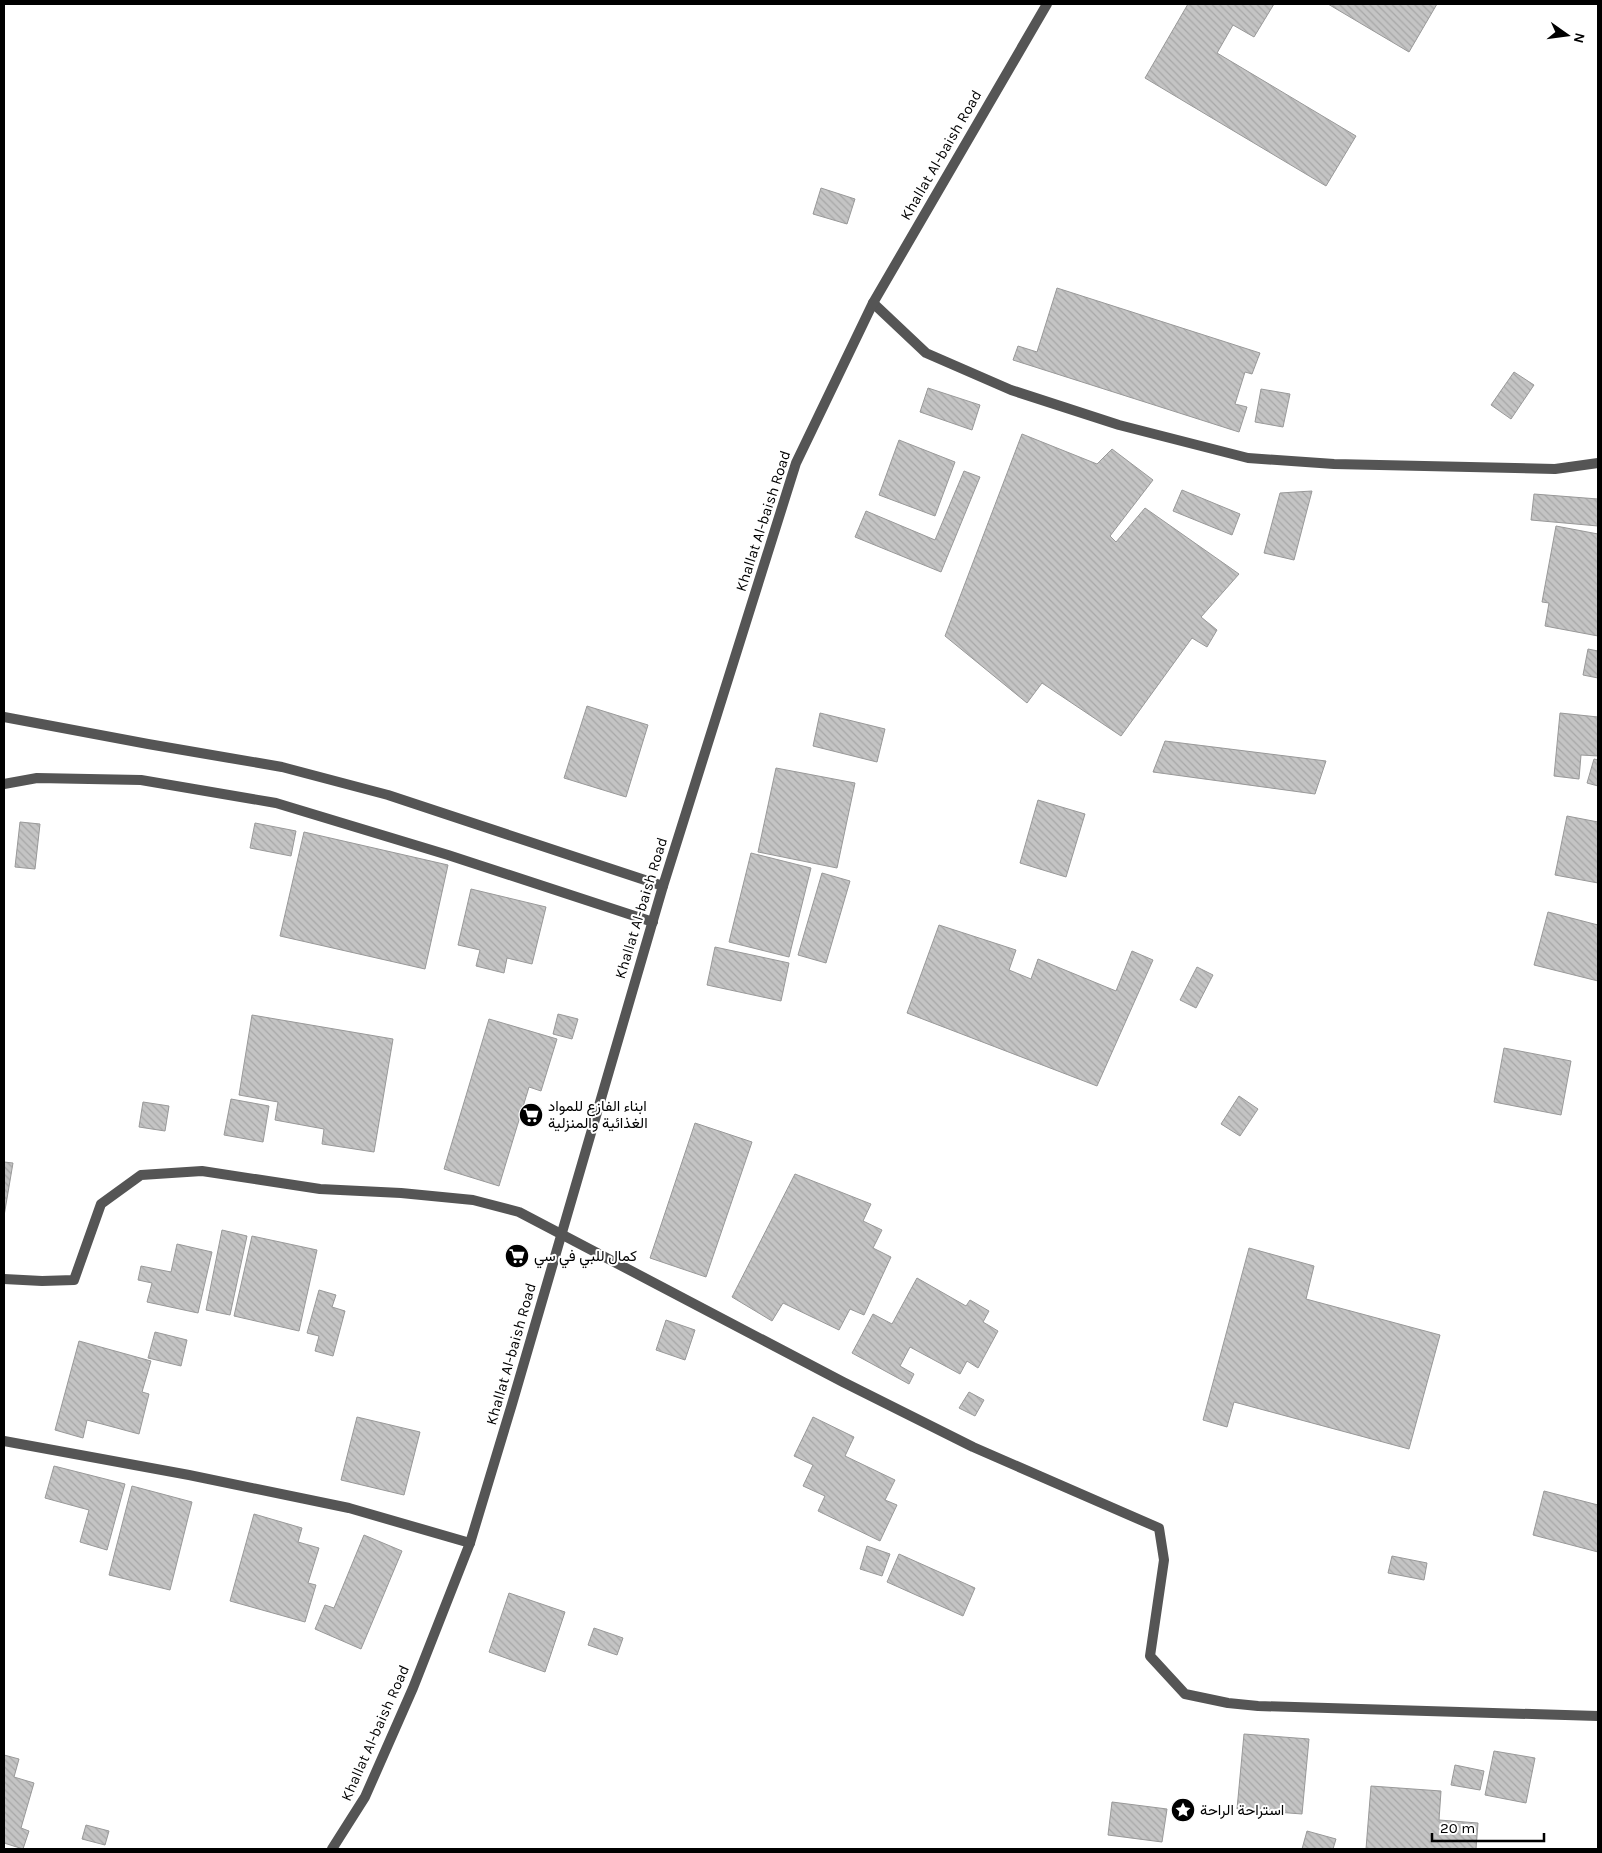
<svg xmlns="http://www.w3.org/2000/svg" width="1602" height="1853" font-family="Karla,Vazirmatn,sans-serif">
  <defs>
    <pattern id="building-back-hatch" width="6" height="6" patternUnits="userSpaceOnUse" patternTransform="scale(1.25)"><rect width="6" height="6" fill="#c4c4c4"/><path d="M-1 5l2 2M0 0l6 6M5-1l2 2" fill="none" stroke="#a7a7a7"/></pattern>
  </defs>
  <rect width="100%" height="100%" fill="#fff"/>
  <!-- building -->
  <g fill="url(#building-back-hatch)" stroke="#999">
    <polygon points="1188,4 1274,4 1254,37 1233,25 1217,53 1356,136 1326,186 1145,78"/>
    <polygon points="1328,4 1437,4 1409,52"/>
    <polygon points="821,188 855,199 847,224 813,214"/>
    <polygon points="1057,288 1260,353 1252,374 1245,372 1235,404 1247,407 1239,432 1013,360 1018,346 1037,352"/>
    <polygon points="1514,372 1534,385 1511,419 1491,405"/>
    <polygon points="928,388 980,405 972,430 920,412"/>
    <polygon points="1261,389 1290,394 1283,427 1255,422"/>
    <polygon points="1022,434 1097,464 1112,449 1153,480 1110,536 1116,542 1145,508 1239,574 1201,617 1217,630 1207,647 1192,638 1121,736 1042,683 1027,703 945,636"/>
    <polygon points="899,440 955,462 935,516 879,495"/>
    <polygon points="964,471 980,477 941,572 855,537 866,511 935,540"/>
    <polygon points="1182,490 1240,514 1232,535 1173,511"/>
    <polygon points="1312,491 1294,560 1264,553 1280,493"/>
    <polygon points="1534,494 1598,499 1598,526 1531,520"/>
    <polygon points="1556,526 1598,534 1598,636 1545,626 1549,603 1542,602"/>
    <polygon points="1588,649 1598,651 1598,678 1583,675"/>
    <polygon points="587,706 648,725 626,797 564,778"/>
    <polygon points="820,713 885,729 877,762 813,746"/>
    <polygon points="1560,713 1598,717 1598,756 1581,755 1579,779 1554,776"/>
    <polygon points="1165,741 1326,761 1315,794 1153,772"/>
    <polygon points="1594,759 1598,760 1598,786 1587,783"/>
    <polygon points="776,768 855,783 837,868 758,852"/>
    <polygon points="1038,800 1085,814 1066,877 1020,863"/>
    <polygon points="1567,816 1598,822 1598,883 1555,875"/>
    <polygon points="20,822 40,824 35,869 15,867"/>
    <polygon points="255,823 296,831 291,856 250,848"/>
    <polygon points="304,832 448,865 425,969 280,936"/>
    <polygon points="751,853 811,868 789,957 729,942"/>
    <polygon points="822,873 850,881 826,963 798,955"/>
    <polygon points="471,889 546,907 532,964 507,958 504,973 476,966 480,950 458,945"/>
    <polygon points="1548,912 1598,925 1598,981 1534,965"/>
    <polygon points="939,925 1016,950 1009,970 1031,979 1038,959 1116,991 1132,951 1153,960 1097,1086 907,1013"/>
    <polygon points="715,947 789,963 781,1001 707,985"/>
    <polygon points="1197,967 1213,975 1196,1008 1180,1000"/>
    <polygon points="558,1014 578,1019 572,1039 553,1034"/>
    <polygon points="252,1015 393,1039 374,1152 322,1144 324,1129 275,1120 278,1102 239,1095"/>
    <polygon points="489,1019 557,1039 541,1091 529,1087 499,1186 444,1169"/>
    <polygon points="1504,1048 1571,1061 1561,1115 1494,1102"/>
    <polygon points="1239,1096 1258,1109 1240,1136 1221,1124"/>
    <polygon points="231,1099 269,1106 263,1142 224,1135"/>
    <polygon points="143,1102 169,1106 165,1131 139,1127"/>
    <polygon points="695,1123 752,1142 706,1277 650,1258"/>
    <polygon points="4,1162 13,1163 4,1216"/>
    <polygon points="795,1174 871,1204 863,1221 882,1230 873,1248 891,1257 864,1315 850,1309 839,1330 783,1303 772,1321 732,1297"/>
    <polygon points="222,1230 247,1236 230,1315 206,1310"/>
    <polygon points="252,1236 317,1250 299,1331 234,1316"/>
    <polygon points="177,1244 212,1252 198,1313 147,1302 152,1283 138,1280 141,1266 171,1272"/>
    <polygon points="1249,1248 1314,1266 1306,1299 1440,1335 1409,1449 1234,1402 1227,1427 1203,1420"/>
    <polygon points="917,1278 966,1306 970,1300 989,1311 983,1322 998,1331 978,1368 967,1361 960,1374 910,1347 900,1366 914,1374 909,1384 852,1353 873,1314 892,1324"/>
    <polygon points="319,1290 336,1295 332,1307 345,1311 333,1356 315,1351 319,1336 307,1333"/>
    <polygon points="666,1320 695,1330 685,1360 656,1350"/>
    <polygon points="155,1332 187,1340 181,1366 148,1358"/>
    <polygon points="79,1341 151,1361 142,1392 149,1394 139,1434 87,1420 83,1438 55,1430"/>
    <polygon points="969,1392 984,1400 975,1416 959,1408"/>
    <polygon points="357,1417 420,1432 404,1495 341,1480"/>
    <polygon points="813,1417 854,1437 845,1456 895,1480 885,1500 897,1505 880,1541 818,1511 825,1496 803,1486 813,1465 794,1456"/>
    <polygon points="54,1466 125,1484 107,1550 80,1542 89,1510 45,1498"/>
    <polygon points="132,1486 192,1502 170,1590 109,1575"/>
    <polygon points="1544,1491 1598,1505 1598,1552 1533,1535"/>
    <polygon points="254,1514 302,1528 298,1542 319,1548 308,1583 316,1585 305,1622 230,1601"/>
    <polygon points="364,1535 402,1551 361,1649 315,1629 325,1605 334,1608"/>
    <polygon points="867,1546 890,1554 882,1576 860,1569"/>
    <polygon points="899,1554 975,1588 963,1616 887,1582"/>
    <polygon points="1392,1556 1427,1563 1424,1580 1388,1573"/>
    <polygon points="509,1593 565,1612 545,1672 489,1652"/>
    <polygon points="594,1628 623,1638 617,1655 588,1645"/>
    <polygon points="1244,1734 1309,1739 1302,1814 1237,1809"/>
    <polygon points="1494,1751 1535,1758 1526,1803 1485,1795"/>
    <polygon points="4,1755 19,1759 14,1777 34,1783 21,1828 29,1831 23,1849 4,1843"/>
    <polygon points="1455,1765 1484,1771 1480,1790 1451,1785"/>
    <polygon points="1371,1786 1441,1791 1439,1820 1478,1823 1476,1849 1366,1849"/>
    <polygon points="1112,1802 1167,1809 1162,1842 1108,1835"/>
    <polygon points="86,1825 109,1831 105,1845 82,1839"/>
    <polygon points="1307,1831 1336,1839 1333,1849 1302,1849"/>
  </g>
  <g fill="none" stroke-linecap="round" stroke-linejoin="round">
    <!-- minor -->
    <g stroke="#555" stroke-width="10">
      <polyline points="873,303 926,353 1011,390 1119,425 1248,458 1334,464 1555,469 1598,463"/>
      <polyline points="4,717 148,744 282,767 388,795 663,886"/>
      <polyline points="4,784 37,778 141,780 276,803 448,855 653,922"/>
      <polyline points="4,1279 42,1281 74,1280 101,1204 141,1175 202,1171 320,1189 401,1193 473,1200 519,1212 843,1382 973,1447 1159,1528 1164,1560 1150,1656 1185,1694 1228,1703 1258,1706 1598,1716"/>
      <polyline points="4,1441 189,1475 349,1508 470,1543"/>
    </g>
    <!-- tertiary -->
    <polyline stroke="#555" stroke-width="10" points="332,1849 365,1797 413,1688 470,1543 512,1404 663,886 796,463 873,303 1047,4"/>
  </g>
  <!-- icons -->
  <defs>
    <g id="supermarket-disc" transform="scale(1.25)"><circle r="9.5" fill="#000" stroke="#fff"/><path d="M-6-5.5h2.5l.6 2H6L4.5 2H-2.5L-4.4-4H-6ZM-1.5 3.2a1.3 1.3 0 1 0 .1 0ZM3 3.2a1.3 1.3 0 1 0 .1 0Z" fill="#fff"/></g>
    <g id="sight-disc" transform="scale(1.25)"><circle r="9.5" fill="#000" stroke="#fff"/><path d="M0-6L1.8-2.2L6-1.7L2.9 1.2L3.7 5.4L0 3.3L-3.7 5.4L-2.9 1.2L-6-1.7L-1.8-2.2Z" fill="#fff"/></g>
  </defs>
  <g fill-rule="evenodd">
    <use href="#supermarket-disc" x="531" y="1115"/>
    <use href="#supermarket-disc" x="517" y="1256"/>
    <use href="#sight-disc" x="1183" y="1810"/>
  </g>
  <g text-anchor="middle" stroke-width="4" stroke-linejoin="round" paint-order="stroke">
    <!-- street labels -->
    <g font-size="15" fill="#000" stroke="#fff">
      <text transform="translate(941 155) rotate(-60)" y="5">Khallat Al-baish Road</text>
      <text transform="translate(763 521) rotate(-72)" y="5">Khallat Al-baish Road</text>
      <text transform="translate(641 908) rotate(-73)" y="5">Khallat Al-baish Road</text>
      <text transform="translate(511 1354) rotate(-74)" y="5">Khallat Al-baish Road</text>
      <text transform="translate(375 1733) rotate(-66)" y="5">Khallat Al-baish Road</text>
    </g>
    <!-- poi labels -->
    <g font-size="15" fill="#000" stroke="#fff" text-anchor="start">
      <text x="548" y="1111">ابناء الفازع للمواد<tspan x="548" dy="17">الغذائية والمنزلية</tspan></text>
      <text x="534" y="1261">كمال للبي في سي</text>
      <text x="1200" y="1815">استراحة الراحة</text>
    </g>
  </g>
  <!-- border -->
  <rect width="1602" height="1853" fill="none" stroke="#000000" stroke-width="10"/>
  <!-- north arrow -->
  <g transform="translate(1567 35) rotate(104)" stroke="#ffffff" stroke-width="4" paint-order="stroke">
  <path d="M0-4L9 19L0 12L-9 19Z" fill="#000000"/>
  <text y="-8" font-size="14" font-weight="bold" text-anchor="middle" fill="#000000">N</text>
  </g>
  <!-- scale -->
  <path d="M1432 1833v8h112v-8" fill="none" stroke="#000000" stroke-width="2.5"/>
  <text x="1440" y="1833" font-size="15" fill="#000000" stroke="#ffffff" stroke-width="4" paint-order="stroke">20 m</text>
</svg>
